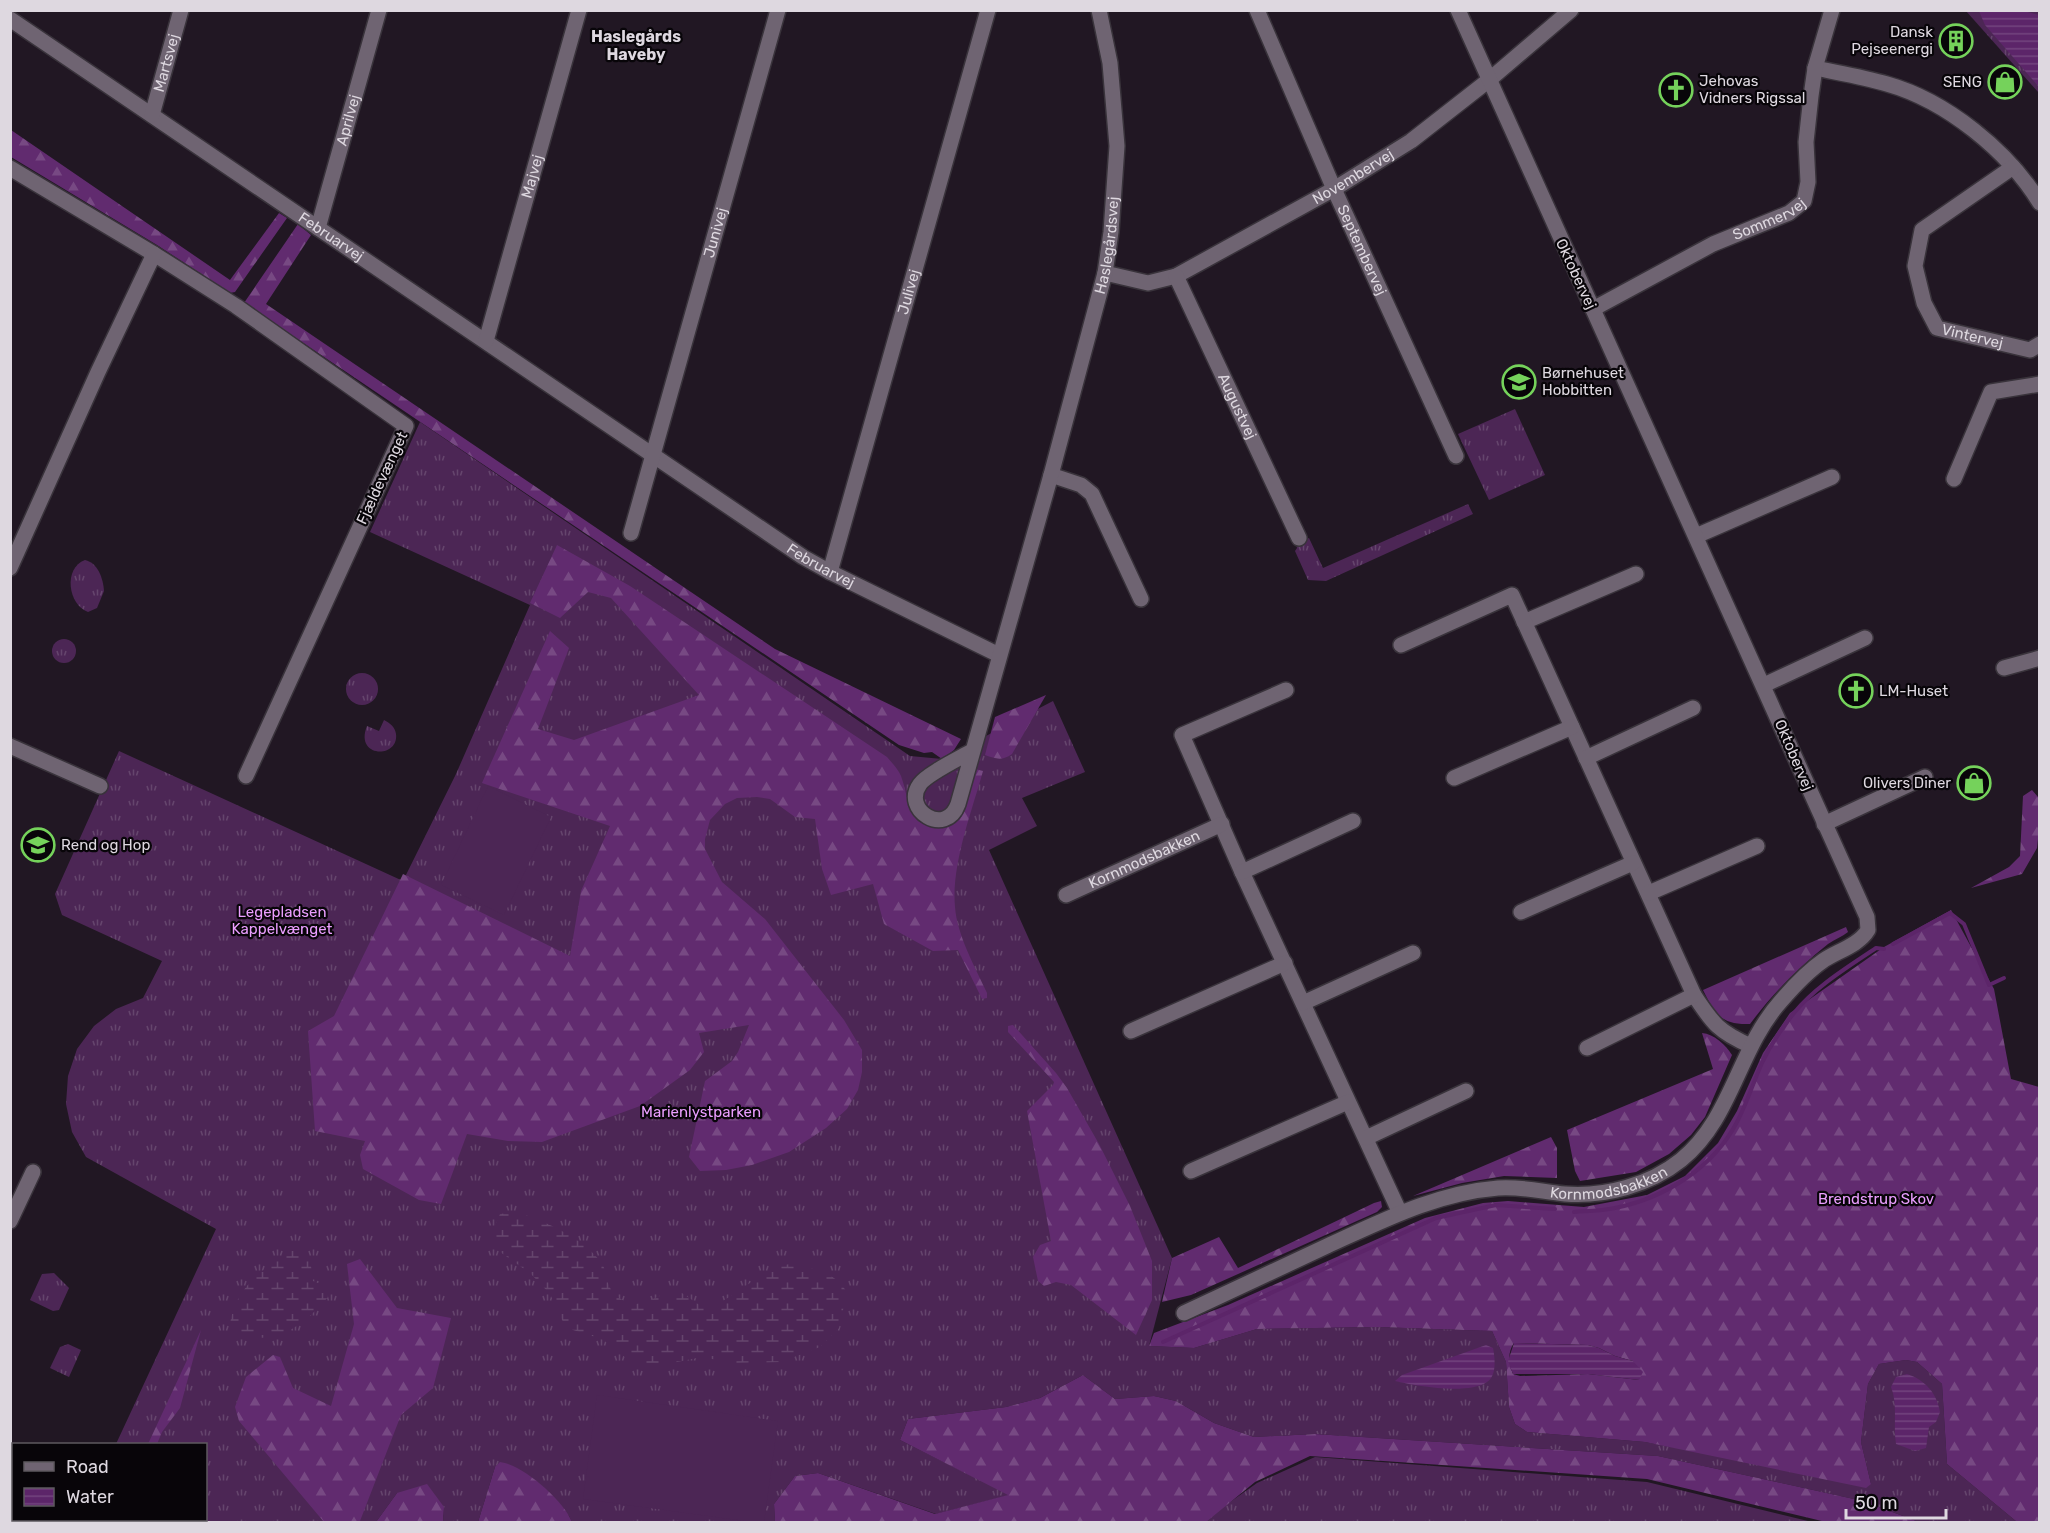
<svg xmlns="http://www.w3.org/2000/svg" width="2050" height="1533" font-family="Rubik,sans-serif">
  <defs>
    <pattern id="grass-tufts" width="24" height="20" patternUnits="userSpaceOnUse" patternTransform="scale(1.5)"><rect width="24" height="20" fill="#4c2655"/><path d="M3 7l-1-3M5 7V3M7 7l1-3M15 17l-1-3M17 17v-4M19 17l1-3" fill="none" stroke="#65456d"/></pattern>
    <pattern id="forest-firs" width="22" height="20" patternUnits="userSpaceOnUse" patternTransform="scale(1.5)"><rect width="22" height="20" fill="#612b6f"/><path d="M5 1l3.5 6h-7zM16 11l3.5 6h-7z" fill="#774983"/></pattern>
    <pattern id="wetland-marsh" width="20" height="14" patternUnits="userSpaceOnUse" patternTransform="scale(1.5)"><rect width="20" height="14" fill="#4c2655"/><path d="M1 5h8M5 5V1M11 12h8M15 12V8" fill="none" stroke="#65456d"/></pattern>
    <pattern id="water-rules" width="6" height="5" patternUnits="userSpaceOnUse" patternTransform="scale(1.5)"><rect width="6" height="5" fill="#5c2569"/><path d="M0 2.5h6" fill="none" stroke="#73447e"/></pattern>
  </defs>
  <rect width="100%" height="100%" fill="#211723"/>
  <!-- grass -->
  <g fill="url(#grass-tufts)">
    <polygon points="1966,11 2039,11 2039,93"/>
    <polygon points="1515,409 1545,475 1489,500 1458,434"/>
    <polygon points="420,422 910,756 942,759 1053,701 1085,772 1022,798 1037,826 989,850 1172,1258 1149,1346 1194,1348 1257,1329 1377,1327 1492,1331 1506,1362 1509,1407 1515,1424 1527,1432 1645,1442 1871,1484 1861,1442 1868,1384 1879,1364 1906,1360 1917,1362 1942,1384 1947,1464 2017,1522 1919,1522 1863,1501 1658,1456 1315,1434 1254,1437 1214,1423 1176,1401 1154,1396 1115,1399 1083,1375 1040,1398 1006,1407 908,1419 900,1440 1010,1495 936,1514 818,1473 795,1476 774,1504 775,1522 572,1522 569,1516 495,1467 478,1522 443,1522 444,1507 397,1493 376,1522 109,1522 109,1520 206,1520 206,1444 116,1444 216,1229 86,1157 72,1132 66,1104 68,1076 77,1049 94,1026 116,1009 143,998 162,961 62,915 55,894 119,751 403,881 456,774 530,605 370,532"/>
    <polygon points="1468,504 1473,514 1326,581 1308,580 1295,551 1297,548 1296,543 1309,538 1323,568"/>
    <path d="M85,560C98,563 103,578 104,591L97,608L88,612C68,605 63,568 85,560Z"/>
    <circle cx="64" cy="651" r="12"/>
    <circle cx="362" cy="689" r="16"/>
    <path d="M384,720C390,723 395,727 396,734C399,759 354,758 367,726L379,731Z"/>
    <polygon points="54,1273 69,1288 59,1310 53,1311 30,1300 42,1274"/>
    <polygon points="68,1344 81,1350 69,1377 50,1368 60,1347"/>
    <polygon points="1315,1457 1647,1482 1812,1522 1202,1522 1257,1483"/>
  </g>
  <!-- forest -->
  <g fill="url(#forest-firs)" fill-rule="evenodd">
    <polygon points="11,130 230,280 279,213 287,218 235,292 230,293 157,245 11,157"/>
    <polygon points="298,224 311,235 266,304 775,649 961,739 954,750 942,759 932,752 924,753 899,745 244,303"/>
    <path d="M557,545L630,586L887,757C892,763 898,769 901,776C906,790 907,803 914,816C919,823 926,826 934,827C966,832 969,790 975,769L983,771C972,811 951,865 955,907C957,935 975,967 987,993V998L982,999L958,950L933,951L884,924L873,884L831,895L822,869L815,819L795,817L770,799L757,797L737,798L725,804L710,820L705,839V849L722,882L765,919L844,1020L862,1050V1072L858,1090L847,1109L826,1128L789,1152L752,1165L726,1170L700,1171L689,1157L705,1081L732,1061L738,1052L749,1025L699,1033L704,1052L690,1070L640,1106L542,1142L508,1141L467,1134L441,1204L419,1200L363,1169L360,1155L365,1141L315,1131L308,1031L334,1016L403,874L570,956L581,891L610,826L482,783L550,631L569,648L538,729L574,740L699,695L611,598L588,592L560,618L530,603Z"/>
    <path d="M1046,695L1012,754C1002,761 996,759 985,755L995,717Z"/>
    <polygon points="2032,790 2038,797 2039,802 2039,830 2037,848 2022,874 1971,888 2009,867 2020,856 2023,796"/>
    <path d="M1951,910L1994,989L2011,1079L2039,1087V1522H2017L1947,1464L1942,1384L1917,1362L1906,1360L1879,1364L1868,1384L1861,1442L1871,1484L1866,1488L1645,1442L1527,1432L1515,1424L1509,1407L1506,1362L1492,1331L1377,1327L1257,1329L1194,1348L1149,1346L1154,1333L1228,1305L1425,1218L1483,1203L1508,1201L1584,1207L1647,1195L1685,1176L1718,1143L1737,1111L1763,1053L1790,1013L1884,947ZM1514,1343L1588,1345L1599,1348L1615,1356L1633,1361L1639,1380L1588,1374L1520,1376L1513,1374C1509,1363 1507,1353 1514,1343Z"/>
    <path d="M1846,927L1848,932C1842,937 1835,939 1828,944C1798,968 1773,993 1750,1024C1721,1025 1715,1014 1703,990Z"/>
    <polygon points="1013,1025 1056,1073 1067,1088 1099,1144 1130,1206 1152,1261 1152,1300 1136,1335 1071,1285 1056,1282 1044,1286 1038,1281 1033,1257 1040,1245 1051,1241 1027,1111 1053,1085 1054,1082 1008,1032 1008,1026"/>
    <path d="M1702,1033C1714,1034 1726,1045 1732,1055L1705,1117L1691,1135L1669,1154L1636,1172L1580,1181L1575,1171L1567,1130L1713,1069Z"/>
    <polygon points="1551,1137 1557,1148 1557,1178 1504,1176 1462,1183 1413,1196"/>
    <polygon points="1381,1201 1382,1207 1377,1212 1191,1295 1162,1302 1172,1258 1219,1237 1238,1268 1374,1203"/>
    <polygon points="360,1259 397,1308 451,1318 433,1388 401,1415 360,1521 324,1522 239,1421 235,1407 246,1377 273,1355 280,1357 293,1388 331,1406 354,1324 347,1264"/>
    <polygon points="201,1330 180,1408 162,1432 157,1444 148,1444"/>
    <polygon points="1083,1375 1115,1399 1154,1396 1176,1401 1214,1423 1254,1437 1315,1434 1658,1456 1863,1501 1919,1522 1826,1522 1647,1479 1310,1456 1255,1482 1206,1522 775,1522 774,1504 795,1476 818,1473 935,1514 1008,1495 900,1440 908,1419 1006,1407 1040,1398"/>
    <path d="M500,1462C523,1465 563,1500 572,1522H478L495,1467Z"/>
    <polygon points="427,1484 444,1507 443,1522 376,1522 397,1493"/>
  </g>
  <!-- wetland -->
  <g fill="url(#wetland-marsh)">
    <path d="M517,1212C548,1223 580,1236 601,1262C604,1266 605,1271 606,1275C610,1294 616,1297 632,1305L648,1301L676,1289L704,1308C738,1301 764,1261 800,1264C806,1265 813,1269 818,1271C834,1277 837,1278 847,1292L839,1328L820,1347L781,1362L732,1363L702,1357L657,1366L642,1365L626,1358L602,1339L573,1330L564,1324L550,1294L531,1274L496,1249L491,1235L500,1214Z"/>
    <path d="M293,1250L310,1259L313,1281L325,1286L328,1297C310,1319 280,1345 249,1336C241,1333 235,1331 230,1324C235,1287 264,1268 293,1250Z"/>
  </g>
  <!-- pitch -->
  <g fill="#4c2655">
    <polygon points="488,786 551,817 504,915 441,885"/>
    <polygon points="597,1395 778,1421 764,1522 752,1522 583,1499"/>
  </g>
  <!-- water -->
  <g fill="url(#water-rules)">
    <polygon points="1979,11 2024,11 2039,15 2039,87 1985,25"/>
    <polygon points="1514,1343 1588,1345 1599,1348 1615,1356 1633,1361 1643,1372 1639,1380 1588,1374 1513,1374 1508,1361"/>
    <path d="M1486,1345L1493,1348C1495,1358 1497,1376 1487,1382C1468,1395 1416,1386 1395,1381L1402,1375Z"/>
    <path d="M1907,1374C1925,1380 1937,1393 1940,1412L1936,1422L1929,1427L1926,1448L1915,1451L1896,1444C1893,1425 1898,1404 1891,1387L1896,1377Z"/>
  </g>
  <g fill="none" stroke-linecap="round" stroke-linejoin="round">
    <!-- stream -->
    <g stroke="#5c2569" stroke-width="4">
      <polyline points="1893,944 1950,913 1964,924 1989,985 2004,978"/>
      <path d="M1574,1212C1587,1211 1601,1211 1615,1208C1665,1198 1713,1168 1737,1122C1747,1103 1753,1083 1762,1063C1770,1046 1782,1028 1794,1013C1816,986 1848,967 1876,948L1884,949"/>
      <polyline points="1163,1342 1436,1218 1496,1205 1555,1209"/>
    </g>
    <!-- minor casing -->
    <g stroke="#39333b" stroke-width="18">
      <g id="minor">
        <path id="s1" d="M1257,10L1334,189L1456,456"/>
        <path id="s2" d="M10,19L803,557L830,572L999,655"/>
        <path d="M1815,68C1839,73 1864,77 1887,84C1947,101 2008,151 2040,203"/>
        <path id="s3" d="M152,115L181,10"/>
        <path id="s4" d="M2013,167L1922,230L1915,266L1924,303L1937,328L2030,350L2040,344"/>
        <polyline points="10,168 154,254 236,306 406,426 246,776"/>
        <path id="s5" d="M318,228L379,10"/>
        <path id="s6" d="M1105,273L1148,283L1176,276L1334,189L1411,141L1489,80L1571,10"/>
        <path id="s7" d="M1176,276L1299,538"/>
        <path id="s8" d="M1593,309L1713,244L1789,213L1804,201L1808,182L1806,142L1811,96L1815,68L1832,10"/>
        <path id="s9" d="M486,341L579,10"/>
        <polyline points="1051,475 1081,485 1092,494 1141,599"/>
        <polyline points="1954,479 1991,392 2040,384"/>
        <path id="s10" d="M631,533L778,10"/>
        <polyline points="1696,536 1832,477"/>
        <polyline points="10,568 98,372 154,254"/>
        <path id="s11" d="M830,572L988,10"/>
        <polyline points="1524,622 1636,574"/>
        <path d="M1401,645L1512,595L1694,995C1713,1024 1719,1032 1751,1046"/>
        <polyline points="2004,668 2040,658"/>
        <polyline points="1764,685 1865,638"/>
        <polyline points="1286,690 1182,735 1242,872 1400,1213"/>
        <polyline points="10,746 100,786"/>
        <path id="s12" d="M972,751C960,758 927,774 920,784C901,810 946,838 958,804L1051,475L1105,273L1111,232L1117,146L1110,63L1099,10"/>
        <polyline points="1586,758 1693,708"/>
        <polyline points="1454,778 1572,727"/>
        <polyline points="1824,824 1925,777"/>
        <polyline points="1242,872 1353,821"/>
        <polyline points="1649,893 1757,846"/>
        <path id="s13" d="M1066,895L1222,824"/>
        <polyline points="1521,912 1633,863"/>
        <polyline points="1303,1003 1413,953"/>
        <polyline points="1131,1031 1285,963"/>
        <polyline points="1587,1048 1694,995"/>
        <polyline points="1366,1138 1466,1091"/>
        <polyline points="1191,1171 1348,1102"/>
        <polyline points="10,1221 33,1172"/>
        <path id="s14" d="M1184,1313C1232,1291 1279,1268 1327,1246C1382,1221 1436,1193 1498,1188C1521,1186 1543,1192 1565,1194C1605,1197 1650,1185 1681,1160C1732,1119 1738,1049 1781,1001C1793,987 1808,971 1824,960C1838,951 1859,945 1868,930L1867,917L1458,10"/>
      </g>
    </g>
    <!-- minor -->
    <use href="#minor" stroke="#6f6472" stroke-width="15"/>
  </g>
  <!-- icons -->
  <defs>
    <g id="building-ring" transform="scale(1.725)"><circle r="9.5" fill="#080509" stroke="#75d25b" stroke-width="1.5"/><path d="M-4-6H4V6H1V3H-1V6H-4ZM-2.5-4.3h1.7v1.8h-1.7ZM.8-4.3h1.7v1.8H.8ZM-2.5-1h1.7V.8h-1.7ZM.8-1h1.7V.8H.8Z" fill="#75d25b"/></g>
    <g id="shop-ring" transform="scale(1.725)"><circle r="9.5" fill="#080509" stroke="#75d25b" stroke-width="1.5"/><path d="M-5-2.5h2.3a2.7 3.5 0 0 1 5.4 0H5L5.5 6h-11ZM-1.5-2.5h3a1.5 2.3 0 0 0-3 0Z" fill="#75d25b"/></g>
    <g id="church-ring" transform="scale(1.725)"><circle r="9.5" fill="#080509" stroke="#75d25b" stroke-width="1.5"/><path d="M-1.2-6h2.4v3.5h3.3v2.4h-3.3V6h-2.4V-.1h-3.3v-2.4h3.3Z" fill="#75d25b"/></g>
    <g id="school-ring" transform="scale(1.725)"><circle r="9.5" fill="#080509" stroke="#75d25b" stroke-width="1.5"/><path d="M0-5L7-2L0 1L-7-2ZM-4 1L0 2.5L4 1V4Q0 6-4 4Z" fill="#75d25b"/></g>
  </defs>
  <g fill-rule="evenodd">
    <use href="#building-ring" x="1956" y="41"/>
    <use href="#shop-ring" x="2005" y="82"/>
    <use href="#church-ring" x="1676" y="90"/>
    <use href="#school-ring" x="1519" y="382"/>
    <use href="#church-ring" x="1856" y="691"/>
    <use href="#shop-ring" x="1974" y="783"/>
    <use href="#school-ring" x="38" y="845"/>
  </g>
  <g text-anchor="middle" stroke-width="4.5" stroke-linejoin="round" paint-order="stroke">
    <!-- poi labels -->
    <g font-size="15" fill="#ded8e0" stroke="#080509" text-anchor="start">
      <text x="1933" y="37" text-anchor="end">Dansk<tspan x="1933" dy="17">Pejseenergi</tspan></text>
      <text x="1699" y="86">Jehovas<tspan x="1699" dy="17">Vidners Rigssal</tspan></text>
      <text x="1982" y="87" text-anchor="end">SENG</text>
      <text x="1542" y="378">Børnehuset<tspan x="1542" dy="17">Hobbitten</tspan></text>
      <text x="1879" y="696">LM-Huset</text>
      <text x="1951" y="788" text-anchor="end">Olivers Diner</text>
      <text x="61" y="850">Rend og Hop</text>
    </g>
    <!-- street labels -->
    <g font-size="15" fill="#ded8e0" stroke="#080509">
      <text dy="5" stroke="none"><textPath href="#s3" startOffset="54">Martsvej</textPath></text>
      <text dy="5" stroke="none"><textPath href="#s5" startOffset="112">Aprilvej</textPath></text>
      <text dy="5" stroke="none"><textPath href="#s9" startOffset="171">Majvej</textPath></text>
      <text dy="5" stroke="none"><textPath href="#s6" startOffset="276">Novembervej</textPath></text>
      <text dy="5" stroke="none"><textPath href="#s8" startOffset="198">Sommervej</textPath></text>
      <text dy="5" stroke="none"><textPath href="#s10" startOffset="312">Junivej</textPath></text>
      <text dy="5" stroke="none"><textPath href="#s2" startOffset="388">Februarvej</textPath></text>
      <text dy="5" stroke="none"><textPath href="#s12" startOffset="717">Haslegårdsvej</textPath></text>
      <text dy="5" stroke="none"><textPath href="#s1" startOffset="262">Septembervej</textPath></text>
      <text transform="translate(1576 274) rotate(65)" y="5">Oktobervej</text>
      <text dy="5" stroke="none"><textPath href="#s11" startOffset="291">Julivej</textPath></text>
      <text dy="5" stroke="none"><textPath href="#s4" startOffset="250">Vintervej</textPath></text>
      <text dy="5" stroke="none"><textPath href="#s7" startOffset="144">Augustvej</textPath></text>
      <text transform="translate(382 478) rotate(-65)" y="5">Fjældevænget</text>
      <text dy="5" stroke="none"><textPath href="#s2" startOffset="978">Februarvej</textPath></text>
      <text transform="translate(1794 755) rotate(67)" y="5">Oktobervej</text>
      <text dy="5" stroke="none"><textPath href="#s13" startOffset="86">Kornmodsbakken</textPath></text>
      <text dy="5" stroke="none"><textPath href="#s14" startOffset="452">Kornmodsbakken</textPath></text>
    </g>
    <!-- park labels -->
    <g font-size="15" fill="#eb9eff" stroke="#080509">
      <text x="282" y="917">Legepladsen<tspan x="282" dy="17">Kappelvænget</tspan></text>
      <text x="701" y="1117">Marienlystparken</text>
      <text x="1876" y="1204">Brendstrup Skov</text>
    </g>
    <!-- neighbourhood labels -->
    <g font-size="16" font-weight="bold" fill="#ded8e0" stroke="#080509">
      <text x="636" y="42">Haslegårds<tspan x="636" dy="18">Haveby</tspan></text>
    </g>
  </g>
  <!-- border -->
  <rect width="2050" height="1533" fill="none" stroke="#ded8e0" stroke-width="24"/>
  <!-- legend -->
  <rect x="12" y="1443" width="195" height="78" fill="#080509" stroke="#5e595f" stroke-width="1.5"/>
  <rect x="24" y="1462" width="30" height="9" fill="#6f6472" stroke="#5e595f" stroke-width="1.5"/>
  <text x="66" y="1473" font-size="18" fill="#ded8e0">Road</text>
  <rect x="24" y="1488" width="30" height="18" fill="url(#water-rules)" stroke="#5e595f" stroke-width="1.5"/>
  <text x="66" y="1503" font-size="18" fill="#ded8e0">Water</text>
  <!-- scale -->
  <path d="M1846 1509v9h100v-9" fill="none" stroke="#ded8e0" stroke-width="3"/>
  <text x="1855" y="1509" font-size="18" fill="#ded8e0" stroke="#080509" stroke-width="4.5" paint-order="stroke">50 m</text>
</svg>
